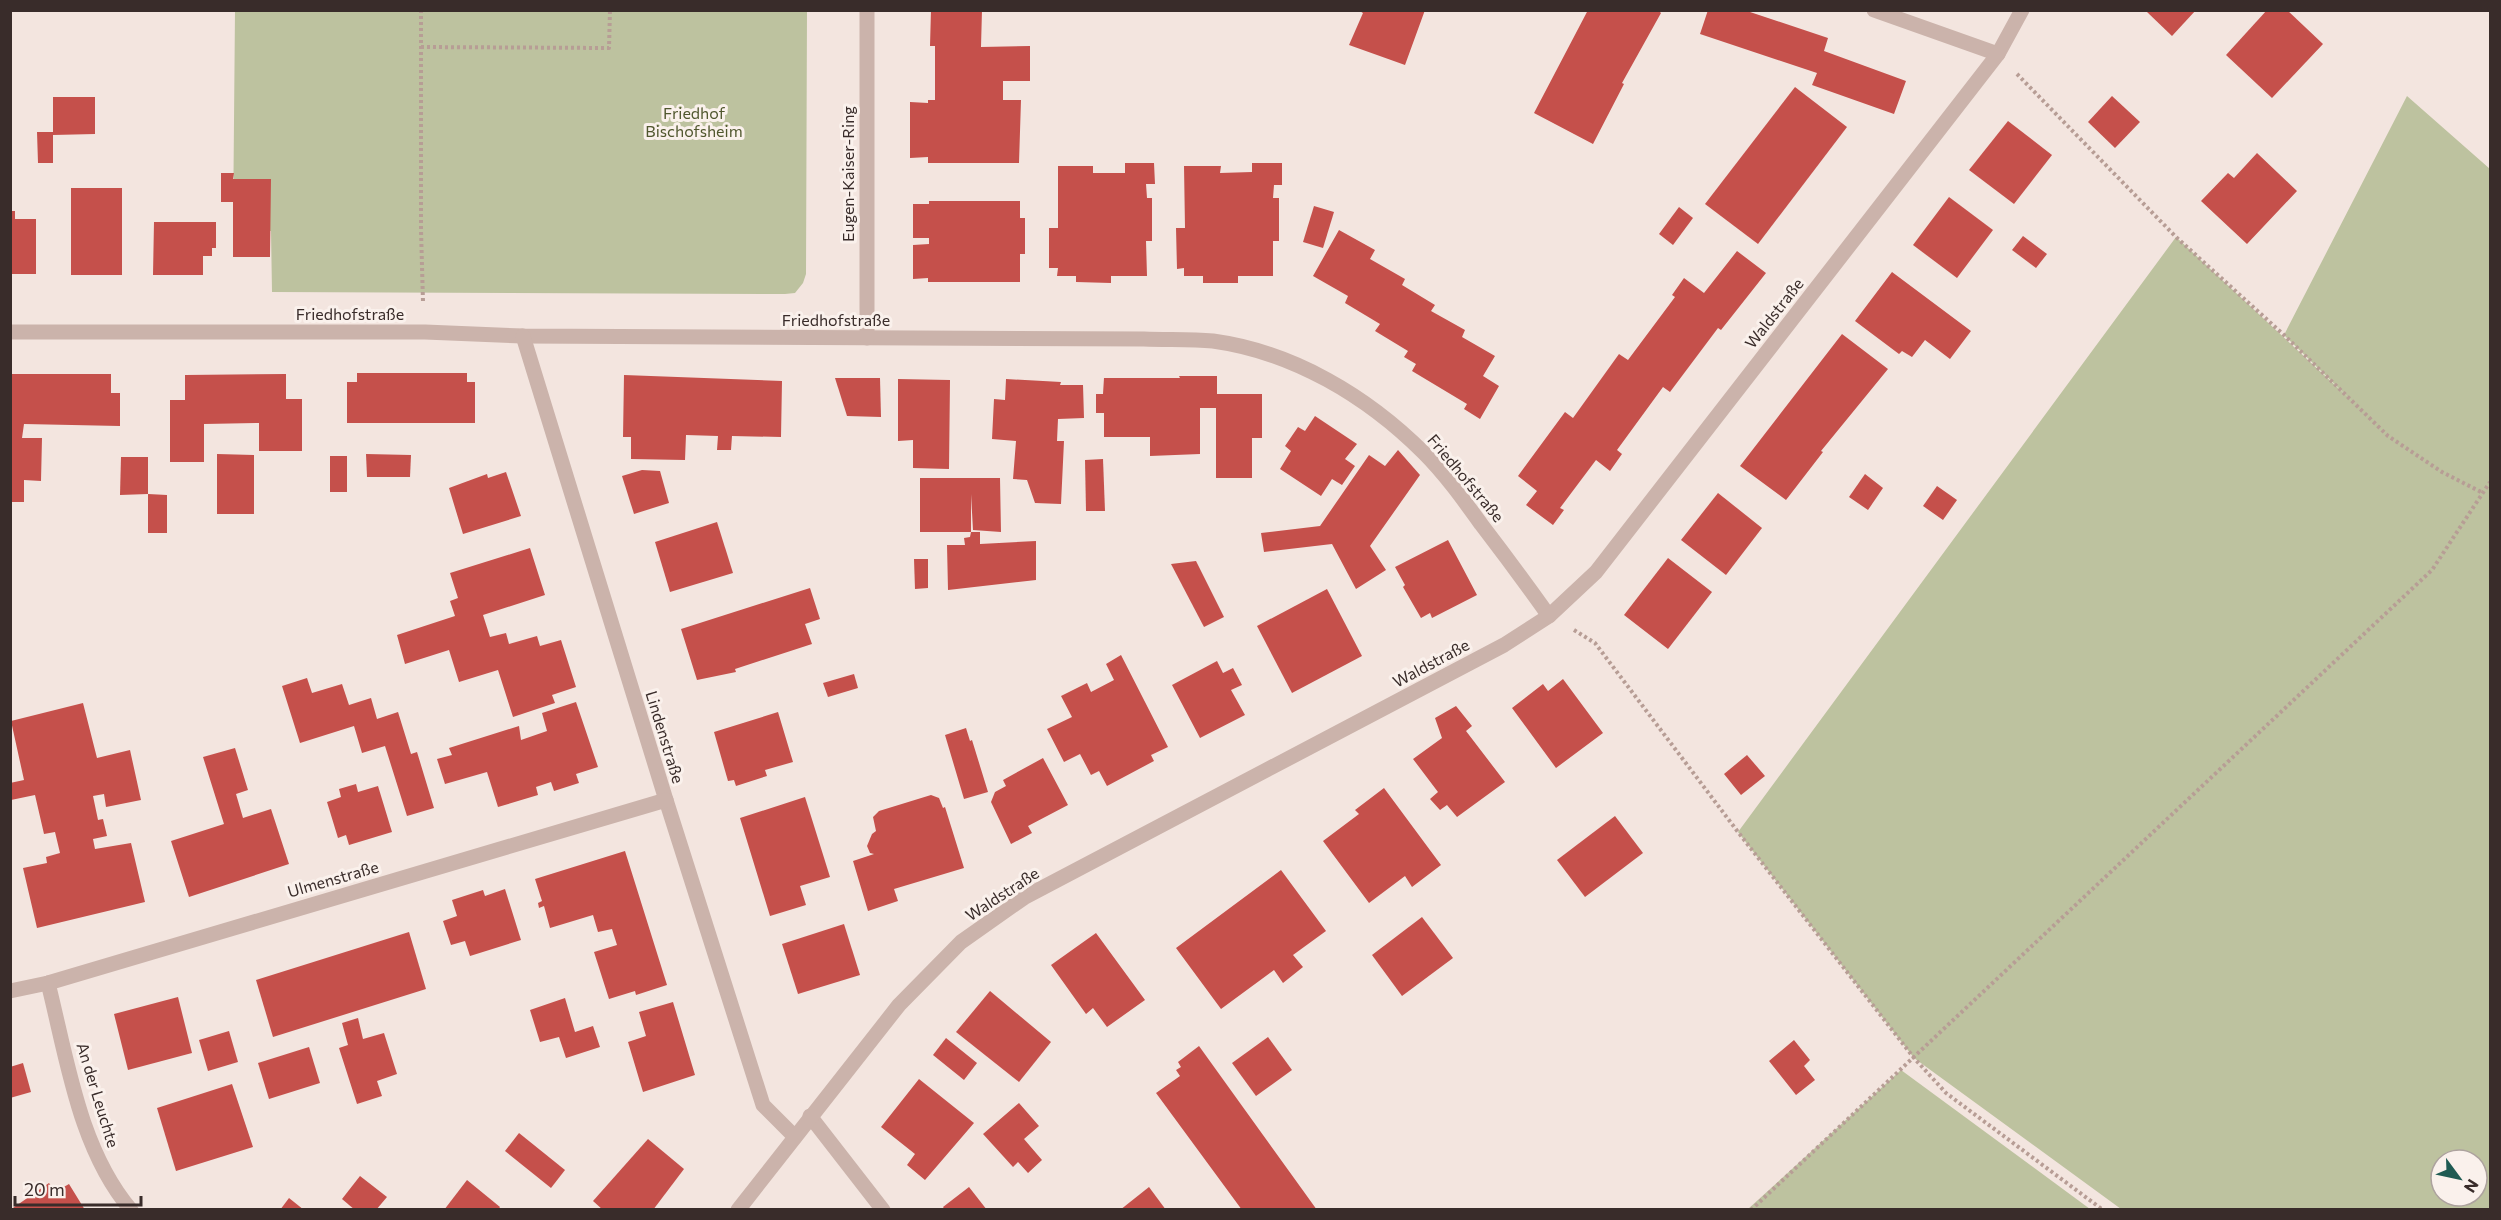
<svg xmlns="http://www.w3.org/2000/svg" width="2501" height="1220" font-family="Commissioner,sans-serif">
  <rect width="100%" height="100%" fill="#f3e5df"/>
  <!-- green -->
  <g fill="#bdc29f" fill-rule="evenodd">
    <polygon points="235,11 807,11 806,274 803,283 795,293 785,294 272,292 271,231 233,230"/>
    <path d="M2407,96L2490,169V1209H2121L1914,1058L1738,832L2176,237L2352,401L2284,335ZM2441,1160H2477V1196H2441Z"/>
    <polygon points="1901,1070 2090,1209 1748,1209"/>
  </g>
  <!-- building -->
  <g fill="#c5504b">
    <polygon points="931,10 982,10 981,47 1030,46 1030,81 1003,81 1003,100 1021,100 1019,163 928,163 928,157 910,158 910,102 928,103 928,100 935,100 935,46 930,46"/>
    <polygon points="1358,10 1425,10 1405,65 1349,45 1363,13"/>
    <polygon points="1588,10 1658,10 1661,13 1622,83 1624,84 1593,144 1534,113"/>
    <polygon points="1708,10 1744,10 1828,38 1824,51 1906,81 1894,114 1812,85 1817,73 1700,34"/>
    <polygon points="2148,10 2196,10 2172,36 2147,12"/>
    <polygon points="2267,10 2287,10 2323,44 2272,98 2226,55"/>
    <polygon points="1795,87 1847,127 1758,244 1705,204"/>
    <polygon points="2112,96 2140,122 2115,148 2088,122"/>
    <polygon points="53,97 95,97 95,134 53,135 53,163 38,163 37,132 53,132"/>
    <polygon points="2008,121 2052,155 2014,204 1969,170"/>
    <polygon points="2257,153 2297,191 2247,244 2201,201 2228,173 2234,178"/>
    <polygon points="1125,163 1154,163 1155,184 1146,184 1147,198 1152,198 1152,241 1146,241 1147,276 1111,276 1111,283 1076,282 1076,276 1057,276 1058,268 1049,268 1049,228 1058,228 1058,166 1093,166 1093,173 1125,173"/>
    <polygon points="1252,163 1282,163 1282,185 1274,185 1273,198 1279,198 1279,241 1273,241 1273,276 1238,276 1238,283 1203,283 1203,276 1184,276 1184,268 1177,269 1176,228 1185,228 1184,166 1221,166 1220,173 1252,172"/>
    <polygon points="221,173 234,173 233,179 271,179 270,257 233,257 233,202 221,202"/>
    <rect x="71" y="188" width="51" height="87"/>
    <polygon points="1949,197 1993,230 1957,278 1913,245"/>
    <polygon points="929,201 1020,201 1020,218 1025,218 1025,254 1020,254 1020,282 928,282 928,278 913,279 913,245 929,244 929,238 913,238 913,204 929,204"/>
    <polygon points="1314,206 1334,212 1323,248 1303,242"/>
    <polygon points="1679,207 1693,218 1673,245 1659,234"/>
    <polygon points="10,211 15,211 15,219 36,219 36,274 10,274"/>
    <polygon points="154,222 216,222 216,248 212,248 212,256 203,256 203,275 153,275"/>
    <polygon points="1339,230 1375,250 1370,259 1405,279 1402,285 1435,305 1431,311 1465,330 1462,337 1495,356 1483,376 1499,386 1480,419 1464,409 1467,404 1412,371 1416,364 1404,357 1408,351 1375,331 1380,324 1345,303 1348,296 1313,276"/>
    <polygon points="2023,236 2047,254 2036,268 2012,250"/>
    <polygon points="1737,251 1766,273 1721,330 1718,328 1670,392 1663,387 1617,450 1622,454 1610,471 1596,460 1560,508 1564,510 1553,525 1526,505 1537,491 1518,476 1565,412 1573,418 1619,354 1628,360 1675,297 1672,295 1684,278 1704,293"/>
    <polygon points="1892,272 1971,331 1950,359 1925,340 1912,357 1902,351 1899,354 1855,321"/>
    <polygon points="1842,334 1888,369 1821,451 1823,452 1786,500 1740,466"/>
    <polygon points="357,373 467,373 467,382 475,382 475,423 347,423 347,382 357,382"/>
    <polygon points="10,374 111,374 111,393 120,393 120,426 24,424 22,438 42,438 41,481 24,480 24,502 10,502"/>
    <polygon points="286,374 286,399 302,399 302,451 259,451 259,423 204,424 204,462 170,462 170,400 185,400 185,375"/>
    <polygon points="624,375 782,381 781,437 732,436 731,450 717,450 718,436 686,435 685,460 631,459 631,437 623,437"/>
    <polygon points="1179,376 1217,376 1217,394 1262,394 1262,438 1252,438 1252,478 1216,478 1216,408 1200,408 1200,454 1150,456 1150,437 1104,437 1104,413 1096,413 1096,394 1103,394 1104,378 1180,378"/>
    <polygon points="835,378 880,378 881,417 847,416"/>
    <polygon points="898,379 950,380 949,469 913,468 913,440 898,441"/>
    <polygon points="1006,379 1061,382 1060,385 1083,385 1084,418 1058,419 1057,441 1064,441 1061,504 1035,503 1027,480 1013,479 1016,441 992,439 994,399 1005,400"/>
    <polygon points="1315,416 1357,444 1345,459 1355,466 1342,485 1332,479 1321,496 1280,469 1291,451 1285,446 1298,427 1305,431"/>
    <polygon points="1398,450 1420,475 1370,546 1386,570 1356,589 1332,544 1264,552 1261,533 1320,526 1369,455 1385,466"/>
    <polygon points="217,454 254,455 254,514 217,514"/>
    <polygon points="366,454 411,455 410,477 367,477"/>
    <rect x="330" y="456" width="17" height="36"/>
    <polygon points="121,457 148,457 148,494 120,495"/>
    <polygon points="1103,459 1105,511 1086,511 1085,460"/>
    <polygon points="642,470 660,471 669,503 634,514 622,476"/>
    <polygon points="506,472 521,516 463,534 449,488 487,474 488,478"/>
    <polygon points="1865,474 1883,488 1868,510 1849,497"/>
    <polygon points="920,478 1000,478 1001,532 973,530 971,494 971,532 920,532"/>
    <polygon points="1937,486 1957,500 1943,520 1923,506"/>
    <polygon points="1718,493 1762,528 1726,575 1681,540"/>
    <polygon points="148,494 167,495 167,533 148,533"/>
    <polygon points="717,522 733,573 670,592 655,542"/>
    <polygon points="971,532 980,532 980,544 1036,541 1036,580 948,590 947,545 965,545 964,538 970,537"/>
    <polygon points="1448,540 1477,595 1432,618 1430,613 1421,618 1403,587 1405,585 1395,567"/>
    <polygon points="530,548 545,595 483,615 490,637 506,633 509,644 537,636 540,646 561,640 576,687 552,695 555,703 513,717 498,670 459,682 449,650 405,664 397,635 455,616 450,601 458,598 450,573"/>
    <polygon points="1668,558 1712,592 1668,649 1624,615"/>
    <polygon points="914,559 928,559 928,588 915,589"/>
    <polygon points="1196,561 1224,617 1204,627 1171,564"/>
    <polygon points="810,588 820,619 805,624 812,644 735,669 736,672 697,680 681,629"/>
    <polygon points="1327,589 1362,656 1292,693 1257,626"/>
    <polygon points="1121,655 1168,747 1151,755 1154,761 1107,786 1099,771 1091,775 1080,754 1064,762 1047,729 1072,717 1061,696 1087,683 1091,692 1114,680 1106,664"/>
    <polygon points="1217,661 1223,673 1233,668 1242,685 1231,690 1245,715 1200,738 1172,685"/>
    <polygon points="854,674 858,688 828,697 823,683"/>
    <polygon points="307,678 312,693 342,684 349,705 371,698 377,719 398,712 411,754 417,752 434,808 407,816 385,746 362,753 354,726 300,743 282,686"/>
    <polygon points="1563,679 1603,733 1556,768 1512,708 1543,684 1548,691"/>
    <polygon points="576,702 598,767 576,774 579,783 554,791 551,782 536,787 538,795 498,807 487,772 445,784 437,759 452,755 449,748 519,726 521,740 547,731 542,713"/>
    <polygon points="83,703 97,758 130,750 141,800 106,807 104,794 93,796 98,820 103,819 107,836 93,839 95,849 131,843 145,902 37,928 23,868 47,863 46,857 60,853 55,832 44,834 35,795 11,800 10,783 24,780 11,721"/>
    <polygon points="1456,706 1472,726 1466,731 1505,782 1457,817 1447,805 1440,810 1430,799 1438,792 1413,759 1442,738 1435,718"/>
    <polygon points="778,712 793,762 765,770 767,776 736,786 734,780 728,781 714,732"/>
    <polygon points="966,728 970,741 972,740 988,792 964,799 945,735"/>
    <polygon points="235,748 248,790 236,794 243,818 271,809 289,864 189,897 171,841 224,824 203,757"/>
    <polygon points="1747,755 1765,776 1741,795 1724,774"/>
    <polygon points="1043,758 1068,805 1028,826 1032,833 1011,844 991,802 995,792 1006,786 1003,780"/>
    <polygon points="356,784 358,792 378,786 392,832 349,845 346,835 338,838 327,802 341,797 339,789"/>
    <polygon points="1384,788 1441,865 1412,887 1405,876 1369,903 1323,841 1359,814 1355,810"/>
    <polygon points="931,795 939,798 943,808 945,807 964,868 894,889 898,901 868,911 853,861 874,854 870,853 867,846 872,834 876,831 873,817 879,811"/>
    <polygon points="805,797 830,877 800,886 806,905 770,916 740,818"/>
    <polygon points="1615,816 1643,853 1585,897 1557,860"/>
    <polygon points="625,851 667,985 636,995 635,991 609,999 594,952 617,945 612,929 598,932 593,915 550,928 544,906 539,908 538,903 542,901 535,879"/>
    <polygon points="1281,870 1326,931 1293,955 1303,967 1283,983 1274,970 1221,1009 1176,948"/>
    <polygon points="505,889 521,940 470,956 465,941 451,945 443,921 457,916 452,900 483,890 485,896"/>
    <polygon points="1422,917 1453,958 1402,996 1372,955"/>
    <polygon points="844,924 860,975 798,994 782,944"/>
    <polygon points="409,932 426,989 273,1037 256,980"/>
    <polygon points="1096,933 1145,1000 1107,1027 1093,1008 1086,1014 1051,965"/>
    <polygon points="990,991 1051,1042 1019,1082 956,1032"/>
    <polygon points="178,997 192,1053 128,1070 114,1014"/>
    <polygon points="565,998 575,1032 593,1026 600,1047 566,1058 559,1037 540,1042 530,1010"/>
    <polygon points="673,1002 695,1075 643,1092 628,1042 646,1036 639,1012"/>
    <polygon points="358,1018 363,1039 384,1033 397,1074 377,1081 382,1096 357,1104 339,1048 348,1045 342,1023"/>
    <polygon points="229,1031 238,1062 208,1071 199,1040"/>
    <polygon points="1268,1037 1292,1070 1256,1096 1232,1063"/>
    <polygon points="946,1038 977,1063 964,1080 933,1055"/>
    <polygon points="1794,1040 1810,1060 1804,1066 1815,1080 1796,1095 1769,1061"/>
    <polygon points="1199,1046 1245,1110 1317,1210 1242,1210 1156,1093 1180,1076 1176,1070 1181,1067 1178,1062"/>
    <polygon points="309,1047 320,1083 269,1099 258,1063"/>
    <polygon points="23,1063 31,1092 10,1098 10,1067"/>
    <polygon points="919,1079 974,1123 925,1180 907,1165 915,1154 881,1127"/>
    <polygon points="232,1084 253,1147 176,1171 157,1108"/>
    <polygon points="1019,1103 1039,1126 1024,1139 1042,1160 1028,1173 1018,1162 1013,1167 983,1134"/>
    <polygon points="519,1133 565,1170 551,1188 505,1151"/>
    <polygon points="648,1139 684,1169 653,1210 603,1210 593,1201"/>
    <polygon points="360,1176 387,1197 376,1210 355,1210 342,1199"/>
    <polygon points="467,1180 500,1207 498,1210 444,1210"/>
    <polygon points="49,1183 55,1192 69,1184 85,1210 10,1210"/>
    <polygon points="969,1187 987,1210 945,1210 943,1207"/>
    <polygon points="1149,1187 1166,1210 1120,1210"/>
    <polygon points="289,1198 304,1210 280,1210"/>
  </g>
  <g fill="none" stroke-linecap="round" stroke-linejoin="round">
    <!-- path -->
    <g stroke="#b79d95" stroke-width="4" stroke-dasharray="3 3" stroke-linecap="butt">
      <polyline points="421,10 421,230 423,302"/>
      <polyline points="421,47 609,48 610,10"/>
      <polyline points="2017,74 2176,237 2284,335 2388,436 2442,472 2483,493"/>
      <polyline points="1574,630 1595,643 1738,832 1914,1058 1946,1093 2103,1210"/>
      <polyline points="1751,1210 2432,570 2490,482"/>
    </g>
    <!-- minor -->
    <g stroke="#cbb3ab" stroke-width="15">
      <polyline points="1874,10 1998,54"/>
      <path d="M10,332H425L523,336L1144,339C1167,340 1190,339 1213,341C1293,352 1367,396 1424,453C1445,474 1463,499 1481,524C1504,554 1527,585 1549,616"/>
      <polyline points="523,336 666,800 763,1105 795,1137"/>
      <polyline points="867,338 867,10"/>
      <path d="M48,983C67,1058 79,1149 131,1210"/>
      <polyline points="10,991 48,983 666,800"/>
      <polyline points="810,1116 883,1210"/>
      <polyline points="738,1210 899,1005 961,942 1025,897 1504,645 1549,616 1596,572 1998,54 2022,10"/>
    </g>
  </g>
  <g text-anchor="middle" stroke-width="6" stroke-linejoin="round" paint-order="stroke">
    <!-- park labels -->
    <g font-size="16" fill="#50572e" stroke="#faf1ec">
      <text x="694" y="119">Friedhof<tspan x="694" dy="18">Bischofsheim</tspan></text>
    </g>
    <!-- street labels -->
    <g font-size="16" fill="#392c2a" stroke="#faf1ec">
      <text transform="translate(848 174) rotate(-90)" y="6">Eugen-Kaiser-Ring</text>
      <text transform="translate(1774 313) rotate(-52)" y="6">Waldstraße</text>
      <text x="350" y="320">Friedhofstraße</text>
      <text x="836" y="326">Friedhofstraße</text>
      <text transform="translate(1466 478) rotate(50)" y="6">Friedhofstraße</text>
      <text transform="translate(1431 663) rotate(-28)" y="6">Waldstraße</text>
      <text transform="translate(665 737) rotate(73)" y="6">Lindenstraße</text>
      <text transform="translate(333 879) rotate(-16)" y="6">Ulmenstraße</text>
      <text transform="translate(1002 894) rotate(-33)" y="6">Waldstraße</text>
      <text transform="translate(98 1095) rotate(73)" y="6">An der Leuchte</text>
    </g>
  </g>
  <!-- border -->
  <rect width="2501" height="1220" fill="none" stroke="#392c2a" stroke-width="24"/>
  <!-- north arrow -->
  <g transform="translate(2459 1178) rotate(123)"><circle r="28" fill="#faf1ec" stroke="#ada29e" stroke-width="1.5"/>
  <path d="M0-4.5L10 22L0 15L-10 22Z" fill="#1f5b53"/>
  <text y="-9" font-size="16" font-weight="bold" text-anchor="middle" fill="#392c2a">N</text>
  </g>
  <!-- scale -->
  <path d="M15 1196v9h126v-9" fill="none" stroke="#392c2a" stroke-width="3"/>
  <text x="24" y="1196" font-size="18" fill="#392c2a" stroke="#faf1ec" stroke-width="4.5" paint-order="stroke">20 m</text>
</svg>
